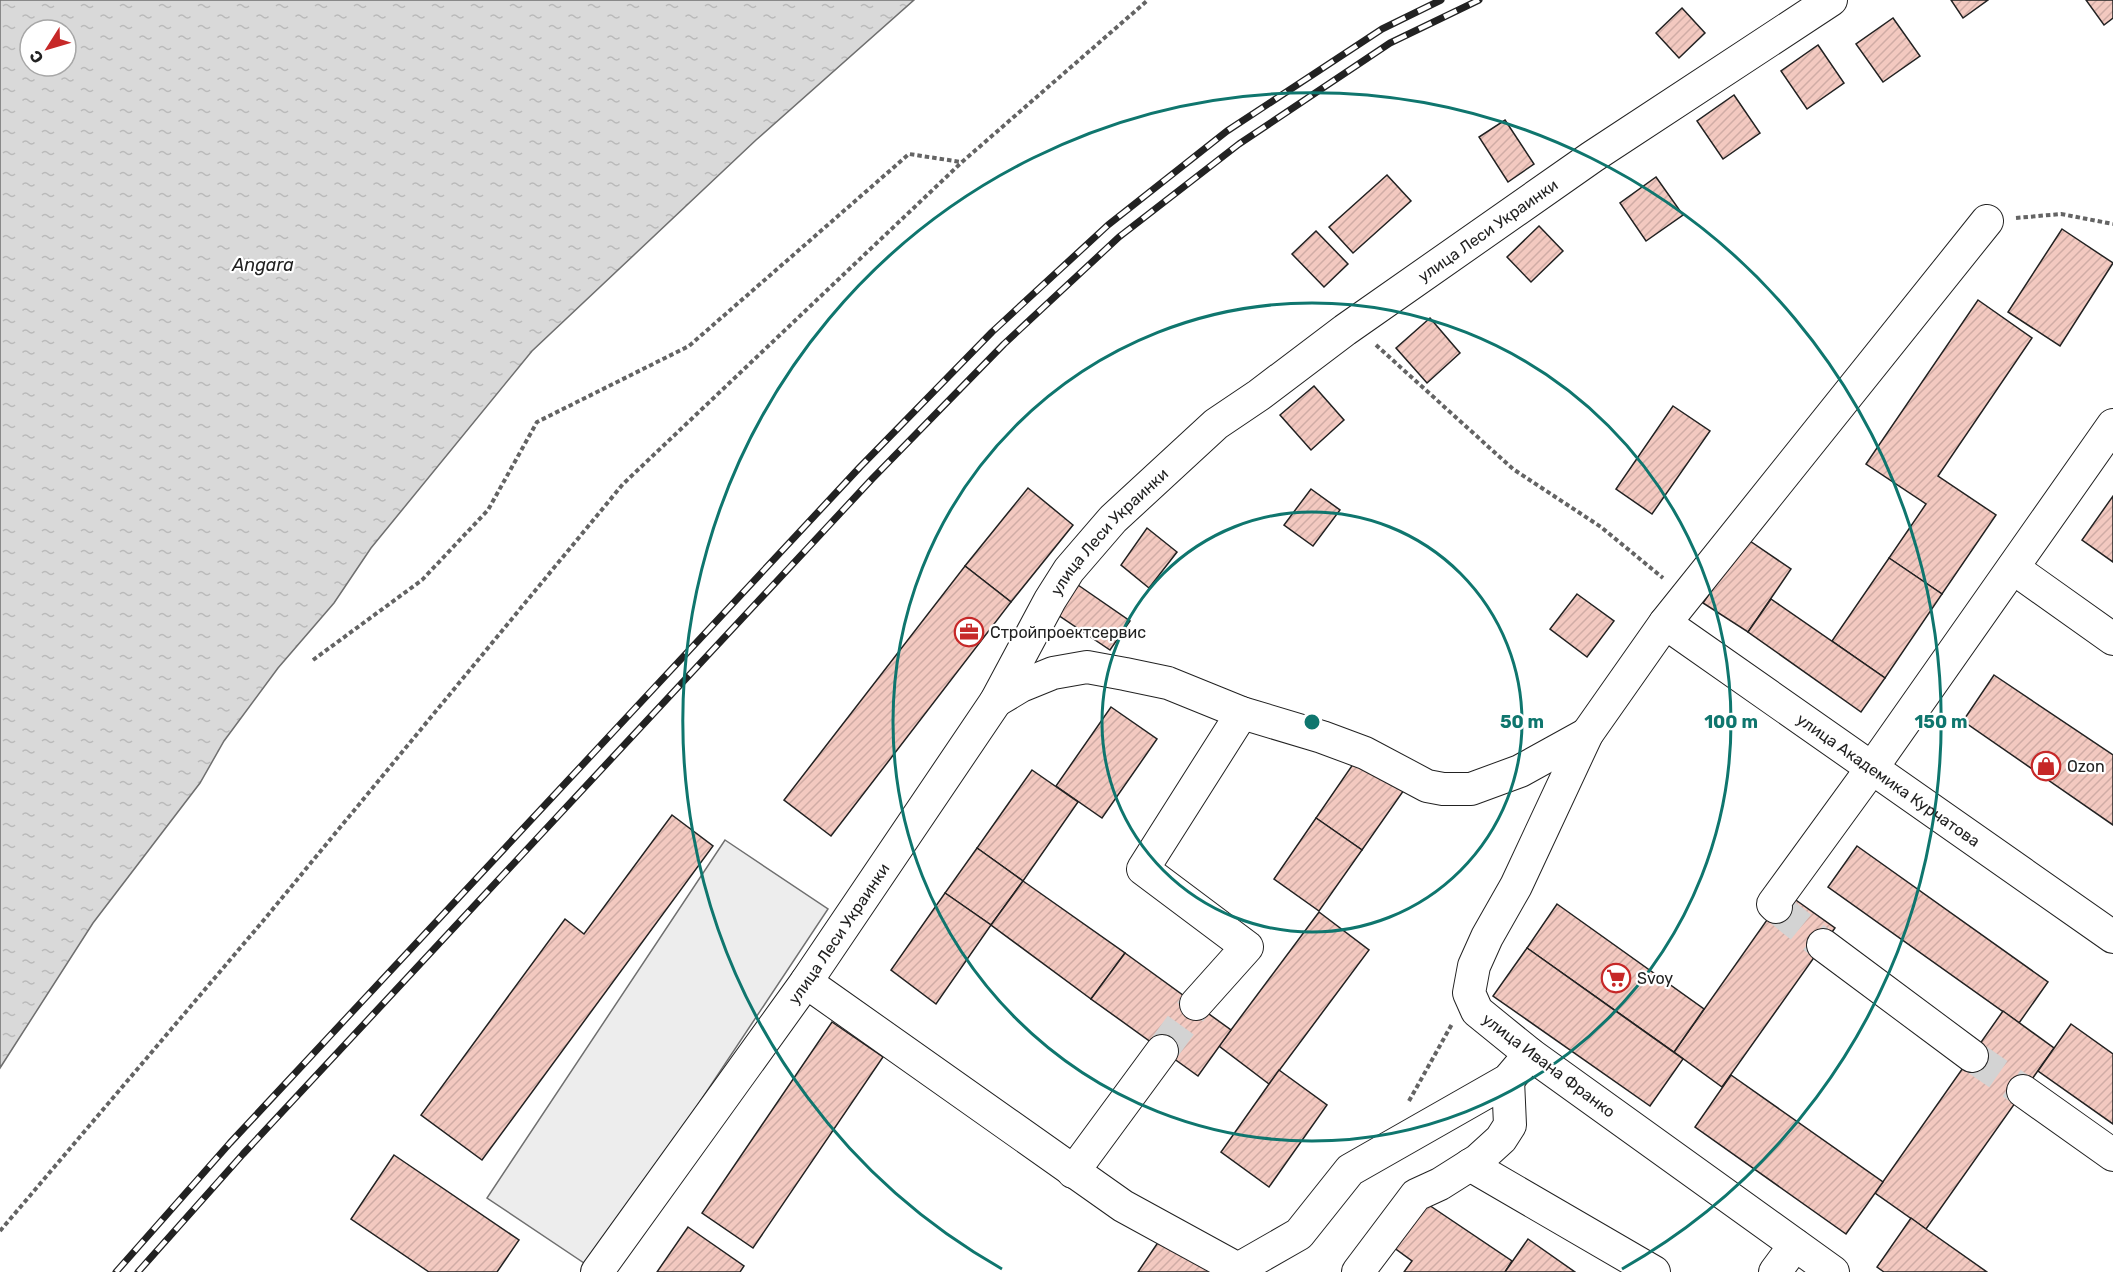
<svg xmlns="http://www.w3.org/2000/svg" width="2113" height="1272" font-family="Rubik,sans-serif">
  <defs>
    <pattern id="water-ripples" width="26" height="14" patternUnits="userSpaceOnUse" patternTransform="scale(1.5)"><rect width="26" height="14" fill="#d9d9d9"/><path d="M2 4q2-2 4 0t4 0M15 11q2-2 4 0t4 0" fill="none" stroke="#bababa"/></pattern>
    <pattern id="building-hatch" width="6" height="6" patternUnits="userSpaceOnUse" patternTransform="scale(1.5)"><rect width="6" height="6" fill="#f3c9c0"/><path d="M-1 1l2-2M0 6l6-6M5 7l2-2" fill="none" stroke="#d0aca5"/></pattern>
  </defs>
  <rect width="100%" height="100%" fill="#fff"/>
  <!-- parking -->
  <polygon fill="#ededed" stroke="#6f6f6f" stroke-width="1.5" points="725,840 828,909 590,1267 487,1198"/>
  <!-- water -->
  <path fill="url(#water-ripples)" stroke="#6f6f6f" stroke-width="1.5" fill-rule="evenodd" d="M0,0H914L756,140L532,351L371,548L334,603L278,668L224,741L200,783L93,923L0,1068ZM30,30H66V66H30Z"/>
  <!-- building -->
  <g fill="url(#building-hatch)" stroke="#222" stroke-width="1.5">
    <polygon points="1951,0 1988,0 1963,18"/>
    <polygon points="2086,0 2113,0 2113,18 2104,25"/>
    <polygon points="1682,8 1705,33 1679,58 1656,33"/>
    <polygon points="1893,18 1920,56 1883,82 1856,44"/>
    <polygon points="1818,45 1844,83 1807,109 1781,71"/>
    <polygon points="1734,95 1760,133 1723,159 1697,121"/>
    <polygon points="1505,120 1534,164 1508,182 1479,137"/>
    <polygon points="1387,175 1411,201 1353,253 1329,227"/>
    <polygon points="1656,177 1683,215 1646,241 1620,203"/>
    <polygon points="1539,226 1563,251 1531,282 1507,257"/>
    <polygon points="2062,229 2113,263 2060,346 2008,312"/>
    <polygon points="1316,231 1348,264 1324,287 1292,254"/>
    <polygon points="1978,300 2032,338 1938,476 1996,515 1942,594 1889,558 1926,504 1866,464"/>
    <polygon points="1430,318 1460,353 1427,383 1396,348"/>
    <polygon points="1314,386 1344,420 1311,450 1280,415"/>
    <polygon points="1673,406 1710,431 1652,514 1616,489"/>
    <polygon points="1028,488 1073,525 1011,602 965,566"/>
    <polygon points="1311,489 1340,510 1313,546 1284,525"/>
    <polygon points="2113,496 2113,562 2082,540"/>
    <polygon points="1147,528 1177,552 1149,588 1121,565"/>
    <polygon points="1747,539 1791,569 1748,632 1703,603"/>
    <polygon points="1889,558 1942,594 1885,678 1832,641"/>
    <polygon points="965,566 1011,602 831,836 784,800"/>
    <polygon points="1078,585 1130,621 1110,650 1058,615"/>
    <polygon points="1577,594 1614,621 1587,657 1550,629"/>
    <polygon points="1771,599 1885,678 1861,712 1748,632"/>
    <polygon points="1994,675 2113,755 2113,825 1963,721"/>
    <polygon points="1111,707 1157,739 1102,818 1056,786"/>
    <polygon points="1358,757 1404,790 1362,850 1316,818"/>
    <polygon points="1032,770 1078,802 1023,881 977,848"/>
    <polygon points="672,815 713,846 482,1160 421,1115 565,919 584,934"/>
    <polygon points="1316,818 1362,850 1319,911 1274,879"/>
    <polygon points="1857,846 2048,982 2019,1023 1828,887"/>
    <polygon points="977,848 1023,881 991,925 945,893"/>
    <polygon points="1023,881 1125,953 1091,999 991,925"/>
    <polygon points="945,893 991,925 936,1004 891,970"/>
    <polygon points="1786,893 1835,928 1722,1087 1674,1052"/>
    <polygon points="1557,904 1704,1009 1674,1052 1527,948"/>
    <polygon points="1319,912 1369,950 1269,1084 1219,1046"/>
    <polygon points="1527,948 1683,1059 1650,1106 1493,996"/>
    <polygon points="1125,953 1231,1030 1198,1076 1091,999"/>
    <polygon points="2003,1011 2054,1048 1926,1229 1875,1193"/>
    <polygon points="832,1022 883,1057 753,1248 702,1213"/>
    <polygon points="2071,1024 2113,1054 2113,1124 2038,1071"/>
    <polygon points="1279,1070 1327,1105 1269,1187 1221,1152"/>
    <polygon points="1731,1075 1883,1182 1846,1234 1695,1127"/>
    <polygon points="394,1155 519,1240 497,1272 429,1272 351,1219"/>
    <polygon points="1423,1201 1512,1261 1505,1272 1404,1272 1412,1261 1393,1247"/>
    <polygon points="1911,1218 1926,1229 1987,1272 1884,1272 1877,1267"/>
    <polygon points="688,1227 744,1266 740,1272 657,1272"/>
    <polygon points="1163,1235 1214,1272 1138,1272"/>
    <polygon points="1528,1239 1575,1272 1505,1272"/>
  </g>
  <g fill="none" stroke-linecap="round" stroke-linejoin="round">
    <!-- minor-tunnel -->
    <g stroke="#d3d3d3" stroke-width="32" stroke-dasharray="32 16" stroke-linecap="butt">
      <polyline points="1776,907 1823,945"/>
      <polyline points="1162,1051 1196,1004"/>
      <polyline points="1972,1056 2023,1091"/>
    </g>
    <!-- minor casing -->
    <g stroke="#222" stroke-width="34">
      <g id="minor">
        <polyline points="2013,568 2113,639"/>
        <path id="s1" d="M1665,623L2113,937"/>
        <polyline points="996,701 1021,686 1053,673 1087,667 1125,674 1168,683 1242,713 1322,737 1365,753 1427,786 1443,789 1471,789 1520,771 1587,734"/>
        <polyline points="1776,907 1773,904 1872,768 2113,425"/>
        <polyline points="1823,945 1972,1056"/>
        <polyline points="806,982 1123,1206 1238,1269 1299,1234 1350,1170 1508,1080 1530,1054"/>
        <polyline points="1196,1004 1247,947 1143,869 1242,713"/>
        <polyline points="2023,1091 2113,1155"/>
        <polyline points="1470,1165 1654,1272"/>
        <polyline points="1073,1172 1162,1051"/>
        <path id="s2" d="M597,1272L806,982L996,701L1050,600L1069,570L1113,519L1216,424L1259,395L1345,330L1592,157L1831,0"/>
        <polyline points="1358,1272 1416,1195 1440,1184 1478,1160 1501,1139 1510,1125 1508,1080"/>
        <polyline points="1775,1272 1795,1245"/>
        <polyline points="1833,1272 1530,1054 1477,1011 1469,993 1474,966 1487,937 1516,886 1587,734 1665,623 1987,221"/>
      </g>
    </g>
    <!-- path -->
    <g stroke="#646464" stroke-width="4" stroke-dasharray="4.5 3" stroke-linecap="butt">
      <polyline points="2016,218 2061,214 2113,224"/>
      <polyline points="1376,345 1513,469 1601,527 1663,578"/>
      <polyline points="313,660 422,580 488,510 537,422 689,346 909,154 961,162"/>
      <polyline points="1409,1101 1452,1024"/>
      <polyline points="0,1231 263,921 623,484 962,162 1148,0"/>
    </g>
    <!-- minor -->
    <use href="#minor" stroke="#fff" stroke-width="32"/>
    <!-- rail casing -->
    <g stroke="#222" stroke-width="7">
      <g id="rail">
        <polyline points="116,1272 230,1143 860,467 992,332 1108,225 1227,131 1382,29 1441,0"/>
        <polyline points="138,1272 243,1154 872,479 1004,344 1119,237 1239,144 1390,43 1479,0"/>
      </g>
    </g>
    <!-- rail -->
    <use href="#rail" stroke="#fff" stroke-width="4.5" stroke-dasharray="14" stroke-linecap="butt"/>
  </g>
  <!-- distance rings -->
  <g fill="none" stroke="#0f766e" stroke-width="3">
    <circle cx="1312" cy="722" r="210"/>
    <circle cx="1312" cy="722" r="419"/>
    <path d="M1002 1269A629 629 0 1 1 1622 1269"/>
  </g>
  <!-- icons -->
  <defs>
    <g id="office-ring" transform="scale(1.5)"><circle r="9.5" fill="#fff" stroke="#c62828" stroke-width="1.5"/><path d="M-6-3h4V-5.5h4V-3h4V5H-6ZM-1-4.5V-3h2v-1.5ZM-6 0V1H6V0Z" fill="#c62828"/></g>
    <g id="shop-ring" transform="scale(1.5)"><circle r="9.5" fill="#fff" stroke="#c62828" stroke-width="1.5"/><path d="M-5-2.5h2.3a2.7 3.5 0 0 1 5.4 0H5L5.5 6h-11ZM-1.5-2.5h3a1.5 2.3 0 0 0-3 0Z" fill="#c62828"/></g>
    <g id="supermarket-ring" transform="scale(1.5)"><circle r="9.5" fill="#fff" stroke="#c62828" stroke-width="1.5"/><path d="M-6-5.5h2.5l.6 2H6L4.5 2H-2.5L-4.4-4H-6ZM-1.5 3.2a1.3 1.3 0 1 0 .1 0ZM3 3.2a1.3 1.3 0 1 0 .1 0Z" fill="#c62828"/></g>
  </defs>
  <g fill-rule="evenodd">
    <use href="#office-ring" x="969" y="632"/>
    <use href="#shop-ring" x="2046" y="766"/>
    <use href="#supermarket-ring" x="1616" y="978"/>
  </g>
  <g text-anchor="middle" stroke-width="4.5" stroke-linejoin="round" paint-order="stroke">
    <!-- street labels -->
    <g font-size="16" fill="#222" stroke="#fff">
      <text dy="6" stroke="none"><textPath href="#s2" startOffset="1388">улица Леси Украинки</textPath></text>
      <text dy="6" stroke="none"><textPath href="#s2" startOffset="902">улица Леси Украинки</textPath></text>
      <text dy="6" stroke="none"><textPath href="#s1" startOffset="273">улица Академика Курчатова</textPath></text>
      <text dy="6" stroke="none"><textPath href="#s2" startOffset="416">улица Леси Украинки</textPath></text>
      <text transform="translate(1549 1065) rotate(37)" y="6">улица Ивана Франко</text>
    </g>
    <!-- poi labels -->
    <g font-size="16" fill="#222" stroke="#fff" text-anchor="start">
      <text x="990" y="638">Стройпроектсервис</text>
      <text x="2067" y="772">Ozon</text>
      <text x="1637" y="984">Svoy</text>
    </g>
    <!-- water labels -->
    <g font-size="18" font-style="italic" fill="#222" stroke="#fff">
      <text x="263" y="271">Angara</text>
    </g>
  </g>
  <circle cx="1312" cy="722" r="9" fill="#0f766e" stroke="#fff" stroke-width="3"/>
  <g font-size="18" text-anchor="middle" font-weight="bold" fill="#0f766e" stroke="#fff" stroke-width="4.5" stroke-linejoin="round" paint-order="stroke">
    <text x="1522" y="728">50 m</text>
    <text x="1731" y="728">100 m</text>
    <text x="1941" y="728">150 m</text>
  </g>
  <!-- north arrow -->
  <g transform="translate(48 48) rotate(233)"><circle r="28" fill="#ffffff" stroke="#a7a7a7" stroke-width="1.5"/>
  <path d="M0-4.5L10 22L0 15L-10 22Z" fill="#c62828"/>
  <text y="-9" font-size="16" font-weight="bold" text-anchor="middle" fill="#222222">С</text>
  </g>
</svg>
